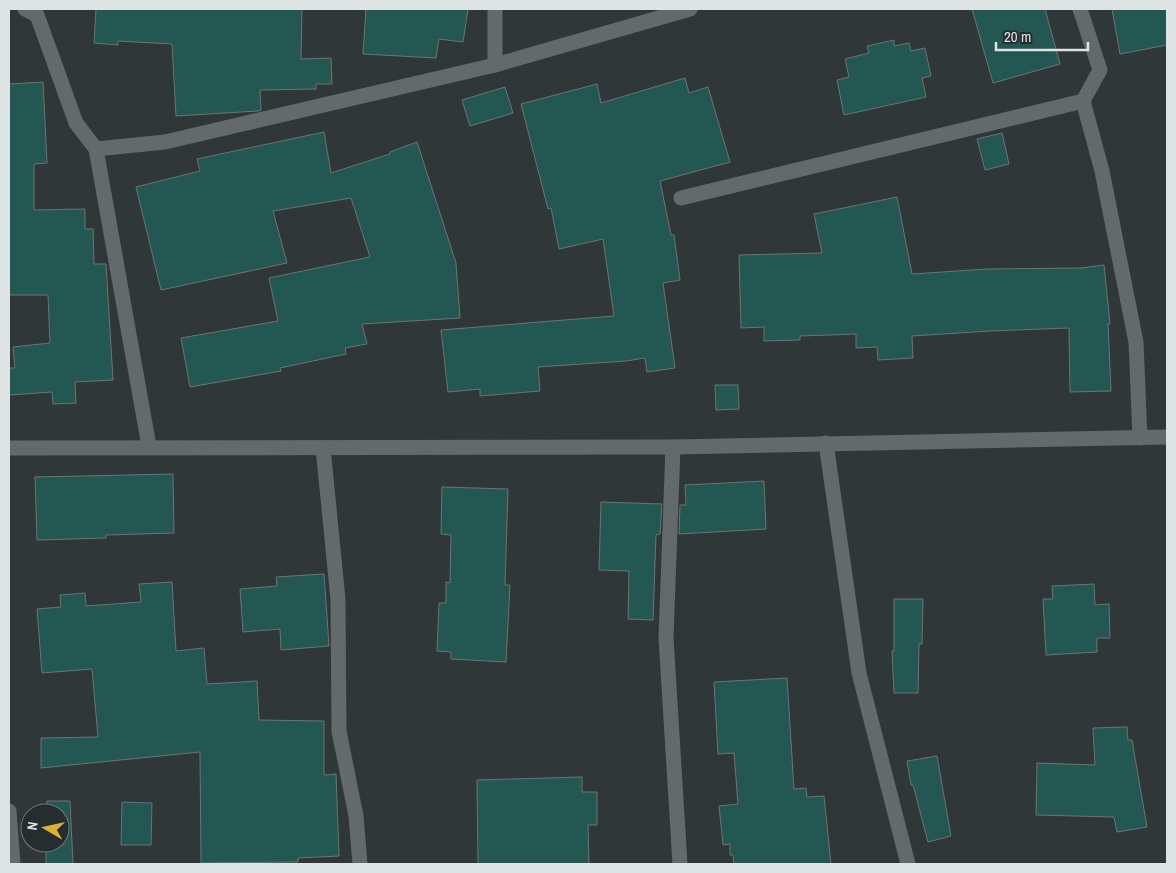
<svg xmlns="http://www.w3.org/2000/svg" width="1176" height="873" font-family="'Archivo Narrow',sans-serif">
  <rect width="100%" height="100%" fill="#303738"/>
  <!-- building -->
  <g fill="#235852" stroke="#6d7473">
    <polygon points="96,9 302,9 301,59 331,58 332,84 316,84 316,89 260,90 261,110 258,111 176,116 172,44 118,41 118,45 94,43"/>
    <polygon points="366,9 468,9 463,42 439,39 436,58 363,54"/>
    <polygon points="972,9 1045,9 1060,64 993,83"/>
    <polygon points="1112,9 1167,9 1167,45 1120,54"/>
    <polygon points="894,40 894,46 909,43 911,51 925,48 931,76 922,78 926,97 844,115 837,80 849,77 845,59 869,53 867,46"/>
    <polygon points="685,78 689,93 708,87 730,162 660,181 671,235 674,235 680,280 663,283 675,368 647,372 645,358 626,361 538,367 540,391 480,396 480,389 448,392 441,330 614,316 603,239 559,249 551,208 548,209 521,104 597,84 601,103"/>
    <polygon points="43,82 47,163 34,164 34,210 85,209 85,229 93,229 94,264 106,264 113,380 75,382 76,403 53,404 52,392 9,395 9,368 15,368 13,347 50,343 48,295 9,295 9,84"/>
    <polygon points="505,87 513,113 470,126 462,100"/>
    <polygon points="324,132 331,173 390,154 390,152 417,142 456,263 460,318 362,324 367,344 345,348 346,354 280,368 281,371 190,387 181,338 278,321 269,278 370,257 351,198 273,211 287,263 161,290 136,187 200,171 197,159"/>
    <polygon points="1002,133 1009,164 985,170 977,139"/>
    <polygon points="897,197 912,274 987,269 1081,268 1104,265 1110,324 1108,324 1111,391 1070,392 1069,328 990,331 912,336 913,358 878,360 877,347 856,348 856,334 800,336 800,340 764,341 764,327 741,328 739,255 822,253 814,214"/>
    <polygon points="715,385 738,385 739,409 716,410"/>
    <polygon points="173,474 174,533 106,535 106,538 37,540 35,477"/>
    <polygon points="764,481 766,529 679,534 680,505 686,505 685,485"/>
    <polygon points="442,487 508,489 505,585 510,585 506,662 451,659 451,652 437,651 439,603 446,603 446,582 450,583 451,535 441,534"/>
    <polygon points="601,502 662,504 660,534 656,535 653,620 628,619 629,571 599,570"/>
    <polygon points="324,574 329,646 281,650 280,629 243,632 240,589 277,586 276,577"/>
    <polygon points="172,582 176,651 204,648 207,684 257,681 259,720 324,721 324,775 336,774 339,856 298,858 298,862 201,863 200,752 41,768 41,738 98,737 92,669 42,673 37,609 61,607 60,595 85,593 86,606 141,602 139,584"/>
    <polygon points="1094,584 1095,605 1109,604 1110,638 1097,638 1097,652 1046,655 1043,599 1053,599 1052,586"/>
    <polygon points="894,599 923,599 922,644 919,644 918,693 894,693 892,651 894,651"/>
    <polygon points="787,678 794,789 806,788 807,797 824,796 831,864 734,864 733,855 730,855 730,844 723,845 719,806 738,804 734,753 718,754 714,682"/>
    <polygon points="1127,727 1128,740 1132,740 1147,827 1117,832 1114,817 1036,815 1037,763 1095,765 1093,728"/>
    <polygon points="937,756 951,836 928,842 913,785 911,785 907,761"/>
    <polygon points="582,777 582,792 597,792 597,825 588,825 589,864 478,864 477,780"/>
    <polygon points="47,801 70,801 73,864 46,864 46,843 60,843 60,813 47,813"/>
    <polygon points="122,802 152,803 151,845 121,845"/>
  </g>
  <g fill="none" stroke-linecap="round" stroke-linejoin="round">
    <!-- minor -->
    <g stroke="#636a6b" stroke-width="15">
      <polyline points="25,9 37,15 76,123 96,149 149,446"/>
      <polyline points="495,9 495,65"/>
      <polyline points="1080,9 1100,70 1083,101 1102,171 1136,342 1140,438"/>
      <polyline points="96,149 165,142 495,65 690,9"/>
      <polyline points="681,198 1083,101"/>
      <polyline points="826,443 859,673 908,864"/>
      <polyline points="673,447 666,638 680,864"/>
      <polyline points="9,448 673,447 1167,437"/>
      <polyline points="323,448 338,599 339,731 356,816 360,864"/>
      <polyline points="9,811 13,864"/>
    </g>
  </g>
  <!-- border -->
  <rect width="1176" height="873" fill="none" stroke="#dee3e3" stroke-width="20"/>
  <!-- north arrow -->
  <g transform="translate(45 828) rotate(279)"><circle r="24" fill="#262d2e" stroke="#707676"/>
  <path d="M0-4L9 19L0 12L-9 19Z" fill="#deb133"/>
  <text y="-8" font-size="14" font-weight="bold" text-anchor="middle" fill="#dee3e3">N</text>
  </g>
  <!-- scale -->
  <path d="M996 42v8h92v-8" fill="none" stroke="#dee3e3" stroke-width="2.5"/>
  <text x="1004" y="42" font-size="15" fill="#dee3e3" stroke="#262d2e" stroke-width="4" paint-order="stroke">20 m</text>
</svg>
